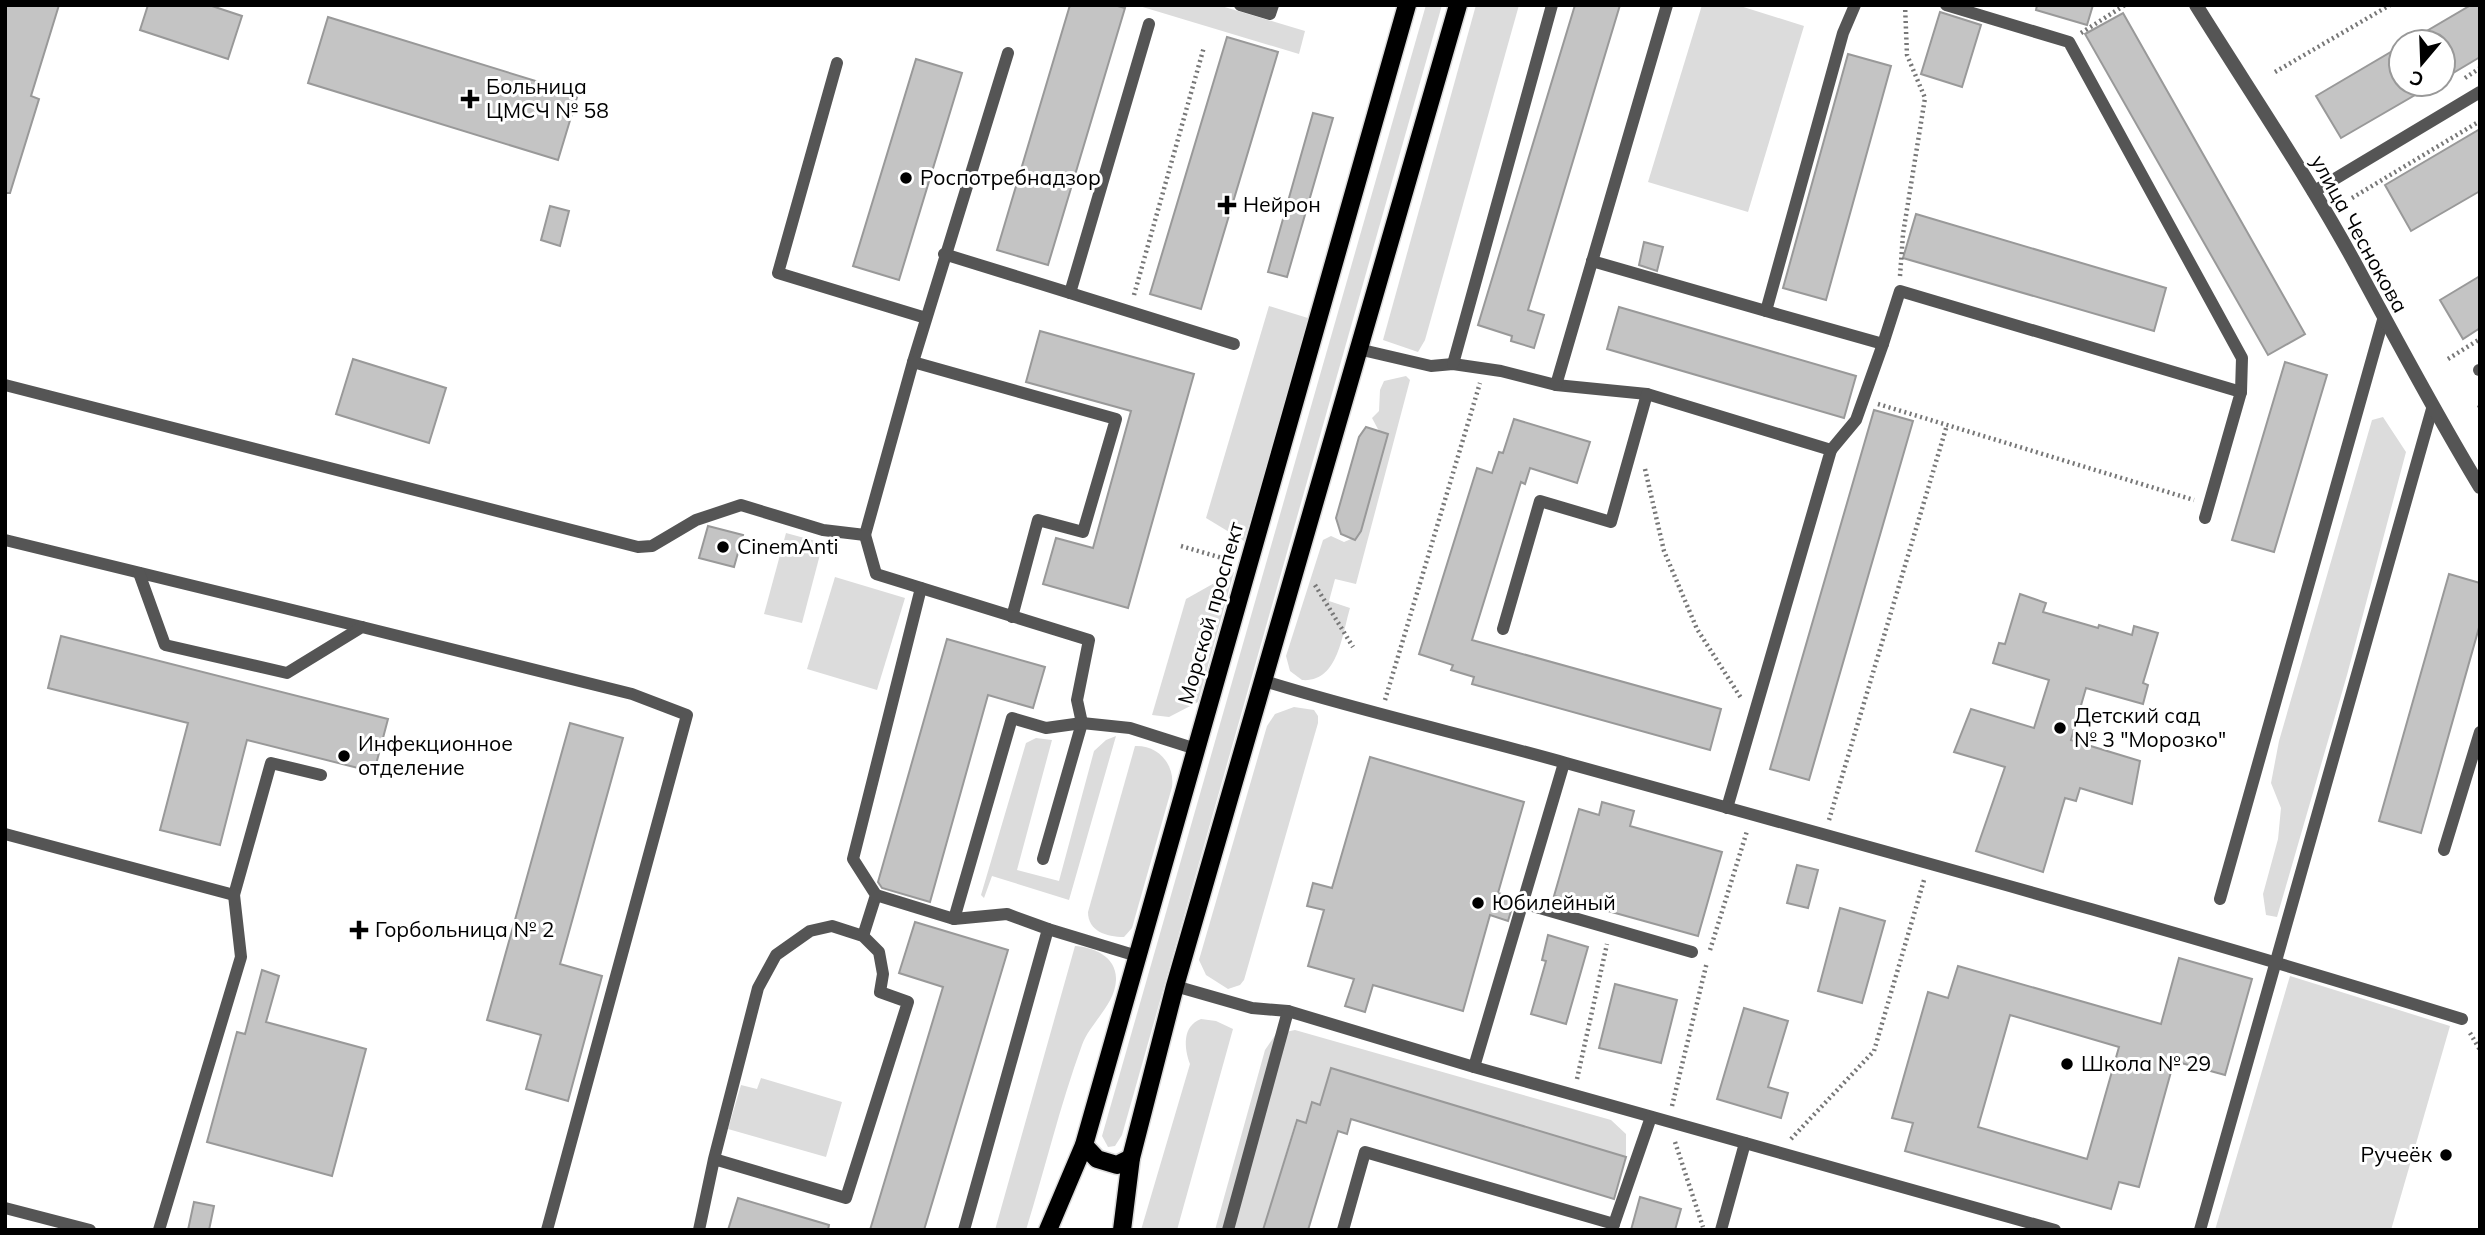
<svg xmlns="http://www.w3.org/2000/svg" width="2485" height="1235" font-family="Mulish,sans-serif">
  <rect width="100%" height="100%" fill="#fff"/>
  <!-- green -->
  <g fill="#dcdcdc">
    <polygon points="1136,5 1218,5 1305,31 1299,54"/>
    <polygon points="1426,5 1442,5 1122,1135 1115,1146 1108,1147 1102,1136"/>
    <polygon points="1476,5 1519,5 1425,340 1418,352 1383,340"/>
    <polygon points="1702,5 1737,5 1804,26 1748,212 1648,182"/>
    <polygon points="1269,306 1311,319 1244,541 1206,518"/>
    <path d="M1406,376L1410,380L1356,584L1335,579L1329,601L1350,608C1342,635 1338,683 1302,680L1290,671L1286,656L1323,540L1331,536L1344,542L1358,536L1361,530L1387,437L1379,431L1372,418L1379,411L1380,390L1384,381Z"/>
    <polygon points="2383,417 2406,452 2347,675 2277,917 2266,915 2263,894 2278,839 2281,808 2271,783 2279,741 2372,420"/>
    <polygon points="786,533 823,543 802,623 764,614"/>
    <polygon points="1234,572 1198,702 1169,717 1152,715 1186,599"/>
    <polygon points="835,577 905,598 877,690 807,669"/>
    <polygon points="1294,707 1314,710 1318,716 1318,723 1244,980 1240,985 1228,989 1206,975 1199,960 1267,726 1275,714"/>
    <polygon points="1116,736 1069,900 992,876 984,898 981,895 1026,743 1036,738 1052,740 1017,870 1059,881 1094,751 1106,740"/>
    <path d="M1135,746C1158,745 1175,764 1172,787L1132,928L1124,937C1106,937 1088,931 1088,912Z"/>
    <path d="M1075,946C1094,947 1117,957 1116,980C1115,1005 1090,1023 1082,1045C1060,1105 1045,1169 1026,1230H995Z"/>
    <polygon points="2290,976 2450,1026 2391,1230 2215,1230"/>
    <path d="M1201,1019L1216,1021L1233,1029L1177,1230H1141L1190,1064C1184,1048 1182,1026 1201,1019Z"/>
    <polygon points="1295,1030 1611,1120 1626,1134 1626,1157 1331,1068 1320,1105 1312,1103 1306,1123 1296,1120 1263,1230 1215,1230 1265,1050 1276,1034"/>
    <polygon points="761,1078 842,1102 826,1157 728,1129 741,1085 757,1089"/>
  </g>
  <!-- building -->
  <g fill="#c4c4c4" stroke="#999" stroke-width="2" fill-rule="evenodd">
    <polygon points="5,5 59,5 31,96 39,99 10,193 5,193"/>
    <polygon points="148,5 209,5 242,16 228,59 140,30"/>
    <polygon points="1070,5 1114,5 1125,8 1048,265 997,250"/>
    <polygon points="1575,5 1620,5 1528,310 1544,315 1534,348 1511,341 1512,336 1478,325"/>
    <polygon points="2037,5 2093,5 2087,25 2036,10"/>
    <polygon points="2471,5 2480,5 2480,57 2443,79 2443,42 2408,42"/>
    <polygon points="1940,12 1981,25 1962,87 1921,74"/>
    <polygon points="2123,13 2305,334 2268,355 2085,34"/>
    <polygon points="328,17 578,94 558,160 308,83"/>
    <polygon points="1227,37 1278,52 1201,309 1150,294"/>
    <polygon points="2401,46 2401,84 2434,84 2341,138 2316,96"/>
    <polygon points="1848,54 1891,66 1826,300 1783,288"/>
    <polygon points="916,59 962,73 899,280 853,266"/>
    <polygon points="1313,113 1333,118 1287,277 1268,272"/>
    <polygon points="2480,129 2480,191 2411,231 2385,185"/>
    <polygon points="550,206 569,211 560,246 541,240"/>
    <polygon points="1916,214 2166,288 2154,331 1903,258"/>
    <polygon points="1644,242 1663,247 1657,271 1639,265"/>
    <polygon points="2480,276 2480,328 2463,339 2440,300"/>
    <polygon points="1619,307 1856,376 1844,418 1607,349"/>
    <polygon points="1040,331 1194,374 1128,608 1043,584 1056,538 1093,548 1131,411 1026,382"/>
    <polygon points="353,359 446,388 429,443 336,414"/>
    <polygon points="2285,362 2327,375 2274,552 2232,540"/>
    <polygon points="1874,410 1913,421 1809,780 1770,769"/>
    <polygon points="1514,419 1590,442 1577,483 1530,468 1525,484 1521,482 1472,640 1721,709 1710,750 1472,684 1474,677 1451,670 1453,665 1419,654 1477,468 1492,473 1499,452 1503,453"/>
    <polygon points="1366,427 1388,434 1361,531 1355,540 1341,534 1336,518 1359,437"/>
    <polygon points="708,526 743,535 734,567 699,558"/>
    <polygon points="2449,574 2480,583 2480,624 2421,833 2379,821"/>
    <polygon points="2020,594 2046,603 2043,612 2098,628 2099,625 2132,635 2134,626 2158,633 2143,683 2148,685 2143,704 2086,688 2071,740 2140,761 2132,804 2080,788 2076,801 2065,798 2043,872 1976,851 2005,767 1954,752 1971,709 2034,728 2049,680 1993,663 1999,643 2005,644"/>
    <polygon points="61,636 388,719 374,772 247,740 220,845 160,830 188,723 48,688"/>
    <polygon points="947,639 1045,667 1033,708 988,695 930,902 882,888 878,882"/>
    <polygon points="570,723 623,738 560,964 602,976 568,1101 526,1089 541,1035 487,1020"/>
    <polygon points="1370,757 1524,802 1498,893 1515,898 1508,921 1490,915 1463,1011 1373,985 1365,1012 1345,1006 1354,979 1308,966 1324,910 1307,906 1313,883 1332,888"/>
    <polygon points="1602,802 1634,811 1630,826 1722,852 1698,936 1554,896 1579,809 1599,815"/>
    <polygon points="1797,865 1818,870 1808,908 1787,903"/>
    <polygon points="1840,908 1885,921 1862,1003 1818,991"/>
    <polygon points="915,922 1008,950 924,1230 870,1230 943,987 899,973"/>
    <polygon points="1548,935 1588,947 1566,1024 1531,1014 1546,961 1542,960"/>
    <path d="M2179,958L2252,979L2225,1075L2174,1061L2139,1187L2119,1182L2111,1209L1905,1151L1913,1123L1892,1118L1928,992L1948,998L1958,966L2161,1024ZM2010,1015L2119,1047L2087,1159L1978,1127Z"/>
    <polygon points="262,970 279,976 266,1022 366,1049 332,1176 207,1142 237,1032 245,1034"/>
    <polygon points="1615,984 1677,1000 1661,1063 1599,1048"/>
    <polygon points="1744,1008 1788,1021 1768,1087 1788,1093 1781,1118 1717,1099"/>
    <polygon points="1331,1068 1626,1157 1614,1199 1351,1119 1347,1134 1338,1131 1308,1230 1263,1230 1297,1120 1306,1123 1312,1102 1320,1105"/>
    <polygon points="1640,1197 1681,1209 1675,1230 1631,1230"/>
    <polygon points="738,1198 829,1225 828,1230 728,1230"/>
    <polygon points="194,1202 214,1206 209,1230 188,1230"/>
  </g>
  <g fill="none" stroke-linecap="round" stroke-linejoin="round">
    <!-- primary casing -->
    <g stroke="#dbdbdb" stroke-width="21">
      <g id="primary">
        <polyline points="1084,1145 1097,1159 1117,1165 1131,1158"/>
        <polyline points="1048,1230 1084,1145 1407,5"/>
        <polyline points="1122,1230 1131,1158 1175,986 1458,5"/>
      </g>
    </g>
    <!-- path -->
    <g stroke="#777" stroke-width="4.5" stroke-dasharray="2 3.5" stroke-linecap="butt">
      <polyline points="2081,33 2125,5"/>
      <polyline points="2275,72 2390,5"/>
      <polyline points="2465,78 2480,68"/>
      <polyline points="2352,198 2480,121"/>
      <polyline points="1900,276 1903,234 1925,98 1907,55 1905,5"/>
      <polyline points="1134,295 1204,47"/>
      <polyline points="2448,359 2480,339"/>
      <polyline points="1878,404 2194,500"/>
      <polyline points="2478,408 2480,407"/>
      <polyline points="1645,469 1664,551 1697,629 1741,698"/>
      <polyline points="1181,546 1229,560"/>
      <polyline points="1315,585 1353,647"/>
      <polyline points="1385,700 1480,383"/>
      <polyline points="1829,820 1947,425"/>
      <polyline points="1710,950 1747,831"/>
      <polyline points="2470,1033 2480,1050"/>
      <polyline points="1577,1079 1607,944"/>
      <polyline points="1672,1106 1707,962"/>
      <polyline points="1791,1139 1874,1051 1924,880"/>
      <polyline points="1675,1142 1703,1227"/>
    </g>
    <!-- lane -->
    <g stroke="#555" stroke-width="12">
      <polyline points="1240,5 1270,14 1273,5"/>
      <polyline points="1946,5 2069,42 2242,358 2241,392"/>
      <polyline points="837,63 778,273 926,318"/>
      <polyline points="2313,192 2480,92"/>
      <polyline points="944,254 1070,293 1149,24"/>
      <polyline points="1592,261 1766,311 1843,33 1855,5"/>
      <polyline points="1070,293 1234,344"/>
      <polyline points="1766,311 1883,344 1900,291 2241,392 2205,518"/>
      <polyline points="1358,349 1431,366 1453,364 1501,371 1556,385 1647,394 1831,450 1727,808"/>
      <polyline points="913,362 1008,53"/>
      <polyline points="1453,364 1552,5"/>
      <polyline points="2479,370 2480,370"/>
      <polyline points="5,385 638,547 652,546 696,520 741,505 823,530 865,535 913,362 1116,419 1083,532 1038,520 1012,617"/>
      <polyline points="1556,385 1667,5"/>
      <polyline points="1831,450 1856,420 1883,344"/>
      <polyline points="865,535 876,574 1089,640 1077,700 1082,723 1043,859"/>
      <polyline points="5,540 362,627"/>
      <polyline points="139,573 165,645 287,673 362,627 632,694 687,715 547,1230"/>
      <polyline points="1503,629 1540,501 1611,522 1647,394"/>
      <path d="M1264,681C1364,712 1466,735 1566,763C1865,846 2166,927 2462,1019"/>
      <polyline points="5,834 234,895 271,763 321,775"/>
      <polyline points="2444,850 2480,732"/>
      <polyline points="876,895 954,919 1007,914 1048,929 964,1230"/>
      <polyline points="2220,899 2383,320"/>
      <polyline points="1522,903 1692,952"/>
      <polyline points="954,919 1012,718 1046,728 1082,723 1130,728 1196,749"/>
      <polyline points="1048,929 1137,956"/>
      <polyline points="863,936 876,895 853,859 921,588"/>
      <polyline points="1175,986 1252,1008 1288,1011 1474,1067 2055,1230"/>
      <polyline points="1474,1067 1564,763"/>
      <polyline points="5,1208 90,1230"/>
      <polyline points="1614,1224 1651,1117"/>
      <polyline points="159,1230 241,957 234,895"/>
      <polyline points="699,1230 714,1159 758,988 776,955 810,931 832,926 863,936 879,952 883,974 880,992 908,1002 846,1198 714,1159"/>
      <polyline points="1228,1230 1288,1011"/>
      <polyline points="1343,1230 1365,1152 1614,1224 1612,1230"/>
      <polyline points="1721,1230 1745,1143"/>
      <polyline points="2200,1230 2432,409"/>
    </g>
    <!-- street -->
    <path stroke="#555" stroke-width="14" d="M2196,5C2252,95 2313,184 2363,278C2401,348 2438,418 2480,487"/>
    <!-- primary -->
    <use href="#primary" stroke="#000" stroke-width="18"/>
  </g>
  <!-- markers -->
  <g fill="#000" stroke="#fff" stroke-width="2.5">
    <path d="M466.5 88.5h7v7h7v7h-7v7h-7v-7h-7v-7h7z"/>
    <circle cx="906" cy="178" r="7"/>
    <path d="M1223.5 194.5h7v7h7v7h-7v7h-7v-7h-7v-7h7z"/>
    <circle cx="723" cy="547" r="7"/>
    <circle cx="2060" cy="728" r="7"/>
    <circle cx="344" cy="756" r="7"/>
    <circle cx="1478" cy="903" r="7"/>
    <path d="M355.5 919.5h7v7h7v7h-7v7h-7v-7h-7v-7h7z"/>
    <circle cx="2067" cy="1064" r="7"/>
    <circle cx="2446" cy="1155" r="7"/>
  </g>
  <g text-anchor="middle" stroke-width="6" stroke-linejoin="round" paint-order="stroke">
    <!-- poi labels -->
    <g font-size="21" fill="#000" stroke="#fff" text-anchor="start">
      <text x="486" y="94">Больница<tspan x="486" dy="24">ЦМСЧ № 58</tspan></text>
      <text x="920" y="185">Роспотребнадзор</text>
      <text x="1243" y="212">Нейрон</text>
      <text x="737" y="554">CinemAnti</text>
      <text x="2074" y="723">Детский сад<tspan x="2074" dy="24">№ 3 "Морозко"</tspan></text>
      <text x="358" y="751">Инфекционное<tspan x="358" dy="24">отделение</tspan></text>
      <text x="1492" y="910">Юбилейный</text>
      <text x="375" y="937">Горбольница № 2</text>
      <text x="2081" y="1071">Школа № 29</text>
      <text x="2432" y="1162" text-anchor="end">Ручеёк</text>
    </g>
    <!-- street labels -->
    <g font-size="21" fill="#000" stroke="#fff">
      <text transform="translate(2359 234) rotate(61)" y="7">улица Чеснокова</text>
      <text transform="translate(1211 613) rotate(-74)" y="7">Морской проспект</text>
    </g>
  </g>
  <!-- border -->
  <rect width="2485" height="1235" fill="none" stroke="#000000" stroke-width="14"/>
  <!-- north arrow -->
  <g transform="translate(2422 63) rotate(199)"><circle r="33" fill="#ffffff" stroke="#999999" stroke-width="2"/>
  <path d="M0-5L12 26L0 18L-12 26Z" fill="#000000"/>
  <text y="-10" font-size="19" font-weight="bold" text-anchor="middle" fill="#000000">С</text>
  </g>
</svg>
